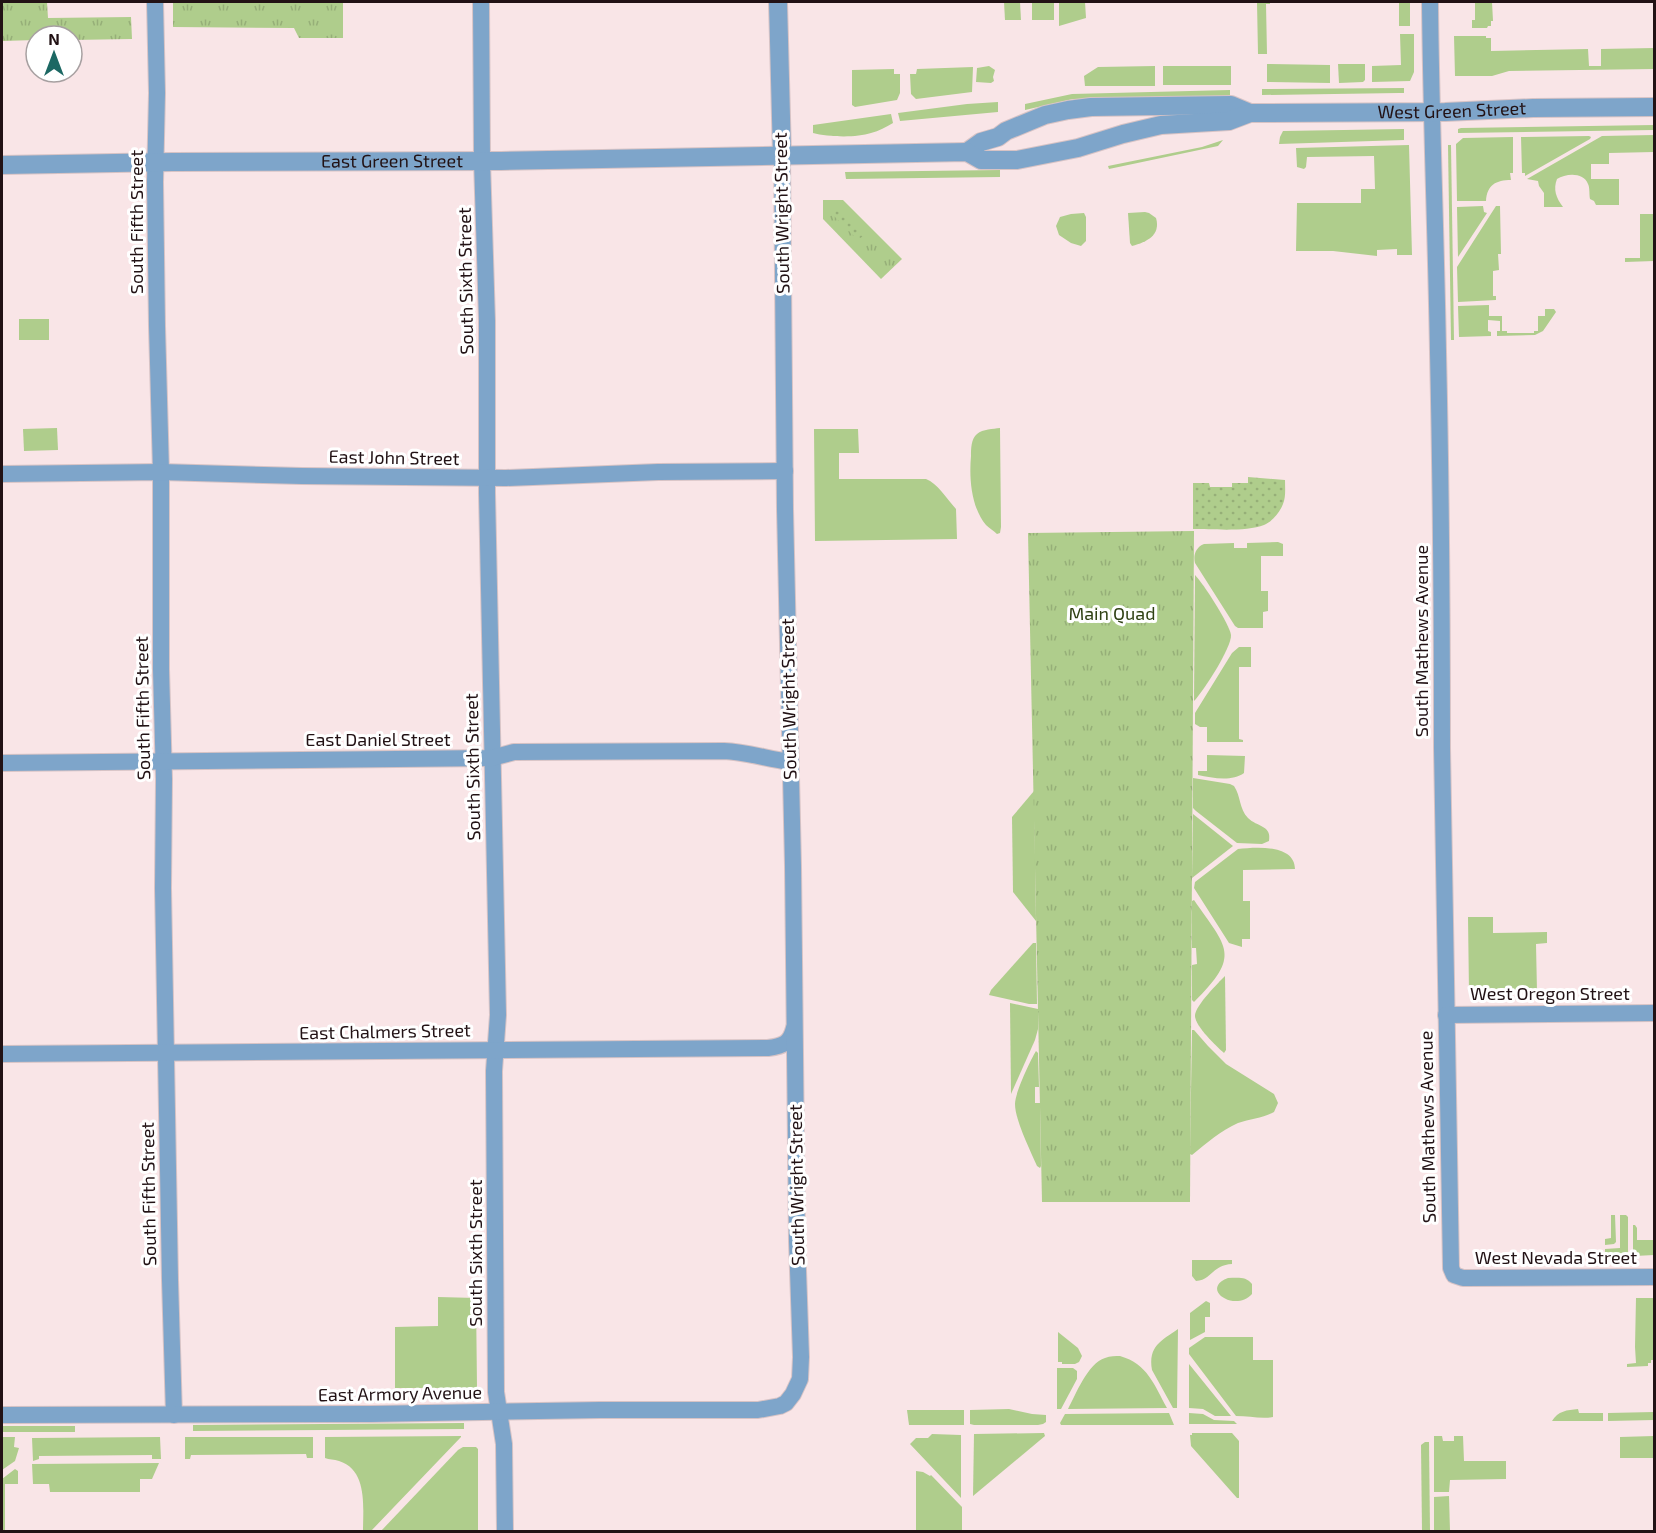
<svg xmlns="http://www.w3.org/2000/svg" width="1656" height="1533" font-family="'Exo 2',sans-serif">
  <defs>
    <pattern id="park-tufts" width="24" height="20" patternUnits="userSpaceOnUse" patternTransform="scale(1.5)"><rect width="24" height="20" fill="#afcd8c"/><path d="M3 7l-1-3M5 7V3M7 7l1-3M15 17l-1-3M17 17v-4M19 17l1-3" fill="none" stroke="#96af78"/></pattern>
    <pattern id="garden-dots" width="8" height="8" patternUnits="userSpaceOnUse" patternTransform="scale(1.5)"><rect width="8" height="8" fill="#afcd8c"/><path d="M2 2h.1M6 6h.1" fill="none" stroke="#96af78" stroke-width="1.8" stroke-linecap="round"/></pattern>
  </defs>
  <rect width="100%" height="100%" fill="#f9e5e7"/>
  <!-- grass -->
  <g fill="#afcd8c">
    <polygon points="1004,2 1020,2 1021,20 1005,20"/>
    <rect x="1032" y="2" width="22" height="18"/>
    <polygon points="1059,2 1085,2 1086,18 1059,26"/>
    <polygon points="1257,2 1270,2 1270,4 1266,4 1267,54 1258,54"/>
    <rect x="1399" y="2" width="11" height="24"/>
    <polygon points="1475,2 1492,2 1493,21 1491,21 1491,26 1488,26 1487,28 1472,28 1472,20 1475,20"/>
    <polygon points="1400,34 1414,34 1414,72 1410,81 1372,82 1372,66 1401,65"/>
    <polygon points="1454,36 1486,36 1486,38 1491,38 1491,51 1588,49 1589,66 1601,66 1601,49 1654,48 1654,69 1509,71 1492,76 1455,76"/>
    <polygon points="1267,64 1330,65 1330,83 1267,82"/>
    <polygon points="1338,64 1365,64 1365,80 1363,82 1339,83"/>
    <polygon points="989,66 995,70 993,77 994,81 991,83 976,82 977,68"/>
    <polygon points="1155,66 1155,86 1085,86 1084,76 1098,67"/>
    <rect x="1163" y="66" width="68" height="19"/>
    <polygon points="973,67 972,92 916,99 911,94 910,74 916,74 917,69"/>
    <polygon points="894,69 894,74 900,74 900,93 897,100 855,107 852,105 852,70"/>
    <polygon points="1404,88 1404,93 1399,93 1262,95 1262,89"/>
    <polygon points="1230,90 1230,96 1073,99 1025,110 1025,104 1072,94"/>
    <polygon points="998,102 998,112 900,121 898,113 967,104"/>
    <path d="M891,114L893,123C886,127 879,131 871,133C856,138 828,137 813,133V125Z"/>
    <polygon points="1654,125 1654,130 1458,133 1458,129 1461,128"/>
    <polygon points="1404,129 1404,140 1279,144 1280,137 1283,131"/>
    <path d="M1654,135V152L1609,153V164H1591V179H1619V205H1596L1594,201L1590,199C1589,194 1590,188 1588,184C1584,172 1566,173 1557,179C1553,189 1556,198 1563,207H1544V193L1539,186L1538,181L1527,179L1602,136Z"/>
    <polygon points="1589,136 1591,137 1590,139 1525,176 1525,173 1522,173 1521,137"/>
    <path d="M1513,137V173H1510L1511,180C1496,180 1487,185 1486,201H1457L1456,144L1463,138Z"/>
    <polygon points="1223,140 1218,146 1109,169 1108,166 1202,147"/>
    <polygon points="1409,145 1412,255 1397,255 1397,249 1377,250 1377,256 1333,251 1296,251 1297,203 1361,203 1361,189 1375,189 1374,156 1307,157 1306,167 1304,169 1297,167 1296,148"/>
    <polygon points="1448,145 1451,145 1454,340 1451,340"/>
    <polygon points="1000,170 1000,177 846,179 845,172"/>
    <polygon points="1483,206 1484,212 1487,213 1458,257 1457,207"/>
    <polygon points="1496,206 1500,206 1501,254 1498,254 1499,270 1493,271 1493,296 1496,296 1496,300 1458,302 1457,267"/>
    <path d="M1145,212L1149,213L1156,218C1161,235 1147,242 1132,246L1130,243L1128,213Z"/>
    <polygon points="1084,213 1086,217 1086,241 1081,246 1071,243 1059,235 1056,226 1060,217 1071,214"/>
    <polygon points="1640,214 1654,214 1654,261 1625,262 1625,258 1640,258"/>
    <polygon points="1489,305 1489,316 1502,316 1502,331 1507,331 1507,333 1534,333 1534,331 1538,331 1538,316 1545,316 1545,309 1554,309 1556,312 1543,331 1535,335 1497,336 1497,331 1500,331 1500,321 1488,320 1488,331 1491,332 1491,336 1459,337 1458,306"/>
    <rect x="19" y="319" width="30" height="21"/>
    <polygon points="57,428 58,450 24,451 23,429"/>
    <path d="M1000,428L1001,527L1000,533L997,534C994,531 989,528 986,525C971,507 969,478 971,456C971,449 971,439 977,434C983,429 993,429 1000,428Z"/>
    <path d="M814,429H858L859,453H839V479H926C937,483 947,499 956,509L957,539L815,541Z"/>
    <path d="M1278,542L1283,544V556H1261V591H1268V611L1263,612V628H1238L1235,626L1195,563C1193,555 1196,547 1204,544L1234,543V548H1247V543Z"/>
    <path d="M1195,575C1203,583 1230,625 1231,635C1232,647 1203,692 1194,701Z"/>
    <polygon points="1239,647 1251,647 1251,667 1239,667 1239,739 1243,740 1243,742 1207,742 1207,727 1200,727 1195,724 1195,713 1232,653"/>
    <path d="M1207,755L1245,756L1244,773C1232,782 1212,778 1198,775V771H1207Z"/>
    <path d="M1193,778L1230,784L1234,786C1241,796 1239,809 1248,818C1257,827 1272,825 1269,841L1262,844L1237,843L1196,811L1193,808Z"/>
    <polygon points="1034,791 1036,921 1013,892 1012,817"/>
    <polygon points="1193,814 1233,846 1192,878"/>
    <path d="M1238,849C1256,847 1295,844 1295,869L1243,870V901H1250V939H1242V947L1229,943L1194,888L1195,882Z"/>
    <path d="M1194,900C1227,948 1242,955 1194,1002L1192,1000V965L1197,964L1196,948H1192V901Z"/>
    <polygon points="1468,917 1493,917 1493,933 1547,932 1547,943 1536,944 1537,992 1469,993"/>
    <polygon points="1033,943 1036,943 1037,1004 1029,1004 989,995 991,990"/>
    <path d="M1225,976L1226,1050L1224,1053C1216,1046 1194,1025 1195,1015C1196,1005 1218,983 1225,976Z"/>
    <polygon points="1010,1003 1038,1009 1038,1029 1035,1040 1011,1094"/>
    <path d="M1192,1030H1194L1208,1046L1226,1064L1274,1094L1278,1103L1274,1112C1263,1118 1250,1119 1238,1123C1220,1131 1207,1143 1192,1155L1190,1154Z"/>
    <path d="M1036,1051L1038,1053L1039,1087H1035V1103H1040L1041,1166L1040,1168L1037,1166C1030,1150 1015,1120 1015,1104C1015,1093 1030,1061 1036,1051Z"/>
    <polygon points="1611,1215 1615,1215 1616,1242 1614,1244 1605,1245 1605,1239 1611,1238"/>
    <polygon points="1620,1215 1626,1215 1628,1217 1628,1256 1605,1256 1605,1249 1620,1248"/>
    <polygon points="1633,1225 1635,1225 1637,1228 1637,1240 1654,1240 1654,1255 1635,1256 1635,1254 1633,1254"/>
    <path d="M1192,1260H1232V1264C1212,1265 1212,1280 1196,1281L1192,1276Z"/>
    <path d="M1228,1278C1237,1278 1246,1276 1252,1284V1294C1235,1313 1199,1289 1228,1278Z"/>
    <polygon points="438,1297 476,1298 477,1388 395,1388 395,1327 438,1326"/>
    <polygon points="1636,1298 1653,1298 1654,1360 1651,1360 1651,1363 1648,1363 1648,1366 1627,1367 1627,1364 1636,1363 1635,1347"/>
    <polygon points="1206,1301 1210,1303 1210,1317 1205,1317 1205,1332 1190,1340 1190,1313"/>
    <path d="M1178,1329L1177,1408H1173L1152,1370C1148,1346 1161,1341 1178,1329Z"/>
    <polygon points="1058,1332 1078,1348 1082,1356 1079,1362 1075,1364 1062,1364 1062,1362 1058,1362"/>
    <path d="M1205,1337H1253V1360H1273V1417C1261,1419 1249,1416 1236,1416L1189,1354V1348Z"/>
    <path d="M1120,1356C1148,1364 1154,1385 1167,1408L1068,1409C1076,1394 1088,1363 1105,1358C1110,1356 1116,1356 1120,1356Z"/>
    <polygon points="1189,1364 1231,1416 1215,1416 1203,1409 1189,1408"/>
    <polygon points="1057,1368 1073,1368 1077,1371 1077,1379 1061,1409 1057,1409"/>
    <polygon points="1009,1409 1032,1414 1046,1415 1046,1422 1043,1424 1038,1425 974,1425 970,1424 970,1410"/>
    <path d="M1578,1409L1579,1413H1603V1421H1552C1558,1411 1567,1410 1578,1409Z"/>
    <polygon points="907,1410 964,1410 964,1425 909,1425"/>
    <polygon points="1654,1412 1654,1420 1608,1421 1608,1413"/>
    <polygon points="1169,1413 1174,1425 1061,1425 1060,1423 1065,1414"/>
    <polygon points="1189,1413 1203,1414 1214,1420 1234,1421 1237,1424 1189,1424"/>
    <polygon points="464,1423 464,1429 193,1431 193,1425"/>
    <rect x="2" y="1426" width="73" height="6"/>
    <polygon points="1044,1433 1045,1436 973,1496 974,1434"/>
    <polygon points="1192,1433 1232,1433 1239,1441 1239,1498 1237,1498 1191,1446 1190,1435 1192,1435"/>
    <polygon points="932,1434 961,1435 961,1498 910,1444 916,1438 928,1438"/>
    <path d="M461,1436V1437L371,1531H363C363,1508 368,1470 339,1461C334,1459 329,1460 325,1458V1437Z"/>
    <polygon points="1434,1436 1442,1436 1443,1441 1454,1441 1454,1436 1463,1436 1464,1461 1506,1461 1506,1479 1450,1480 1449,1492 1434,1492"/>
    <polygon points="1654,1436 1654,1458 1620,1458 1620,1437"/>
    <polygon points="2,1437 15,1437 14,1447 19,1448 15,1461 2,1470"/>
    <polygon points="160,1437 161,1459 152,1459 152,1455 39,1456 39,1459 33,1461 32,1438"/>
    <polygon points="185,1437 313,1437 313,1458 307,1458 306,1454 191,1455 190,1459 185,1459"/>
    <polygon points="1425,1442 1429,1442 1430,1531 1422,1531 1421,1445"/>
    <polygon points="463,1447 476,1447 478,1449 478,1531 381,1531 458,1450"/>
    <polygon points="159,1463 152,1479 140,1479 140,1492 50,1492 49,1484 33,1484 32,1464"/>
    <polygon points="15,1469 18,1471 18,1484 5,1484 5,1531 2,1531 2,1479"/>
    <polygon points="916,1471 923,1472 930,1476 931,1475 962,1507 962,1531 916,1531"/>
    <polygon points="1449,1496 1450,1531 1434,1531 1434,1497"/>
  </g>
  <!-- park -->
  <g fill="url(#park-tufts)">
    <polygon points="2,2 47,2 48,18 131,17 132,39 72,40 72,36 36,36 36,40 2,41"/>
    <polygon points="173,2 343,2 343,38 299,38 294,28 173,27"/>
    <polygon points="823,200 843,200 902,259 881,279 823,219"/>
    <polygon points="1194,531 1190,1202 1042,1202 1028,533"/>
  </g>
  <!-- garden -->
  <g fill="url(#garden-dots)">
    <polygon points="839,208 864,235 858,240 832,214"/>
    <path d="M1248,477L1285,480C1285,488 1286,497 1283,504C1280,512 1272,522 1264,525C1247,532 1212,529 1193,529V483H1209L1210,487H1232V483H1248Z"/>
  </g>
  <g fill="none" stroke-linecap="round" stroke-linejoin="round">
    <!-- minor casing -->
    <g stroke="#d7c3c5" stroke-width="18">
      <g id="minor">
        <polyline points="155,2 157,93 155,182 157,326 161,472 161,669 164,779 163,888 170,1280 174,1415"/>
        <polyline points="481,2 482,161 487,321 487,493 498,1015 494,1071 496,1392 504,1444 505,1532"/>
        <path d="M1430,2C1431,118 1436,235 1438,352C1441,484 1442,616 1442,748L1451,1268L1454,1275L1463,1278L1654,1277"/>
        <polyline points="2,474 161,472 302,476 506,478 658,472 785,471"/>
        <path d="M2,763L492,758L514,752L724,751C746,752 768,759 790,762"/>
        <polyline points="1446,1015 1654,1013"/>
        <path d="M2,1054L768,1048C784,1046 790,1043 794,1028"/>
        <polyline points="2,1415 371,1414 600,1410 758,1410 780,1406 786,1403 793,1394 800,1379 801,1357 797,1241 793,866 785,509 782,156"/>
      </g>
    </g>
    <!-- tertiary casing -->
    <g stroke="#d7c3c5" stroke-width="20">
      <g id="tertiary">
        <polyline points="778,2 782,156"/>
        <polyline points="967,152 981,142 998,137 1006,131 1045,115 1068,110 1091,107 1231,105 1250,113"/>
        <path id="s1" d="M2,165L172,162L501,161L967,152L981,160H1017L1078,148L1123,134L1161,125L1229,121L1250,113L1445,112L1533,108L1654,107"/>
      </g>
    </g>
    <!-- minor -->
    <use href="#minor" stroke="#7ea5ca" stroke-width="16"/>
    <!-- tertiary -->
    <use href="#tertiary" stroke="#7ea5ca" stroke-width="18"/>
  </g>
  <g text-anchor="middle" stroke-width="6" stroke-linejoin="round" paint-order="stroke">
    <!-- street labels -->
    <g font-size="18" fill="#221215" stroke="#fff">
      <text dy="6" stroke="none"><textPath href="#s1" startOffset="1458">West Green Street</textPath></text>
      <text dy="6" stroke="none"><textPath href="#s1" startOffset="390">East Green Street</textPath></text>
      <text transform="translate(782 213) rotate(-91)" y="6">South Wright Street</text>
      <text transform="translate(137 222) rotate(-90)" y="6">South Fifth Street</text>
      <text transform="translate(466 281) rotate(-91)" y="6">South Sixth Street</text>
      <text transform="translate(394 458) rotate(1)" y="6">East John Street</text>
      <text transform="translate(1422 641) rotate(-90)" y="6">South Mathews Avenue</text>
      <text transform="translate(789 699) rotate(-91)" y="6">South Wright Street</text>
      <text transform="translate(143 708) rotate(-91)" y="6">South Fifth Street</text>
      <text x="378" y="746">East Daniel Street</text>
      <text transform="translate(473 767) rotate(-91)" y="6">South Sixth Street</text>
      <text x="1550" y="1000">West Oregon Street</text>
      <text transform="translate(385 1032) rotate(-1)" y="6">East Chalmers Street</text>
      <text transform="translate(1428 1127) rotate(-91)" y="6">South Mathews Avenue</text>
      <text transform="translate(797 1185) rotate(-91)" y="6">South Wright Street</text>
      <text transform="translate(149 1194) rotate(-91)" y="6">South Fifth Street</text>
      <text transform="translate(476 1253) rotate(-90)" y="6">South Sixth Street</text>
      <text x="1556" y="1264">West Nevada Street</text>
      <text transform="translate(400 1394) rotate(-1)" y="6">East Armory Avenue</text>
    </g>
    <!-- park labels -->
    <g font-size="18" fill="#2f4113" stroke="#fff">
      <text x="1112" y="620">Main Quad</text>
    </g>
  </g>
  <!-- border -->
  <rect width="1656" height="1533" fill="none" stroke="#221215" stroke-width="6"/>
  <!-- north arrow -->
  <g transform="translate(54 54)"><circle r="28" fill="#ffffff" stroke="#a7a0a1" stroke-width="1.5"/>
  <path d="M0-4.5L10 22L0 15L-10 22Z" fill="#1c6863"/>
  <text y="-9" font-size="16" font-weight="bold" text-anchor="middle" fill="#221215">N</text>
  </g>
</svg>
